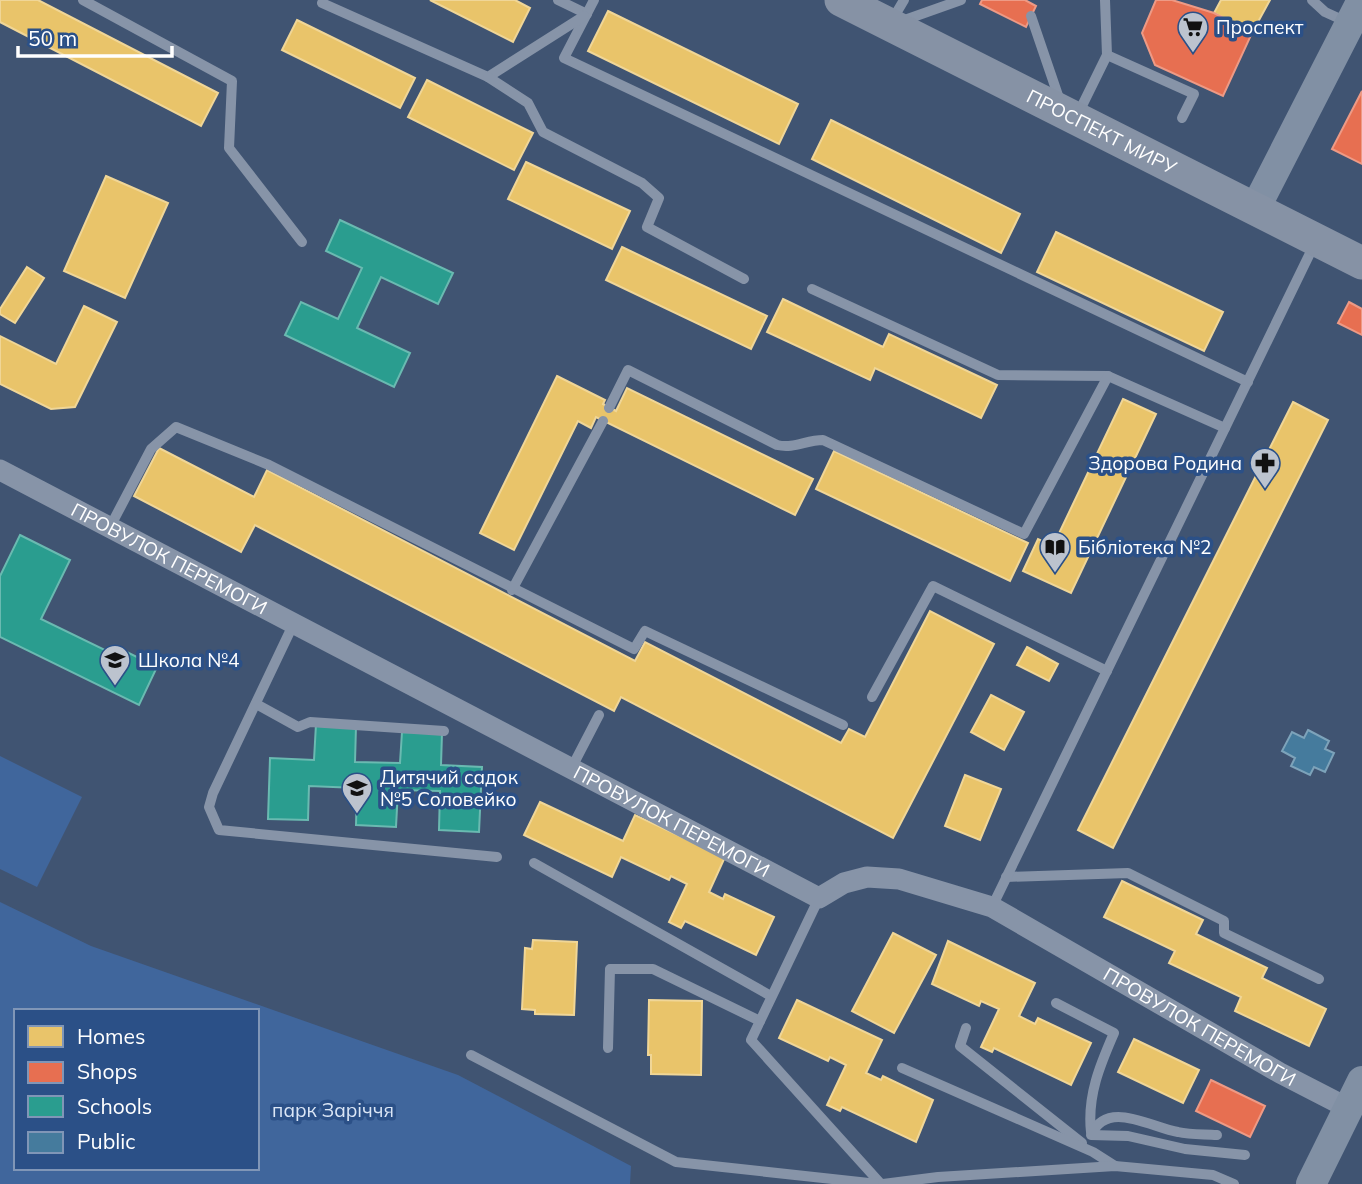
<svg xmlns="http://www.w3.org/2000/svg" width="1362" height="1184" font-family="Mulish,sans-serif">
  <rect width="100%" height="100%" fill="#405472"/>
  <!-- green -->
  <g fill="#40669c" fill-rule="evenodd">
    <polygon points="0,756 82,797 37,887 0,869"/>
    <path d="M0,902L91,946L458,1075L631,1166L630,1184H0ZM16,1011H257V1168H16Z"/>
  </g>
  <!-- homes -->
  <g fill="#e9c46a" stroke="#f0d697" stroke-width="2">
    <polygon points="0,0 38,0 218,93 201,126 0,22"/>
    <polygon points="430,0 515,0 530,8 513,42"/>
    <polygon points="1221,0 1270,0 1252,33 1214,13"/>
    <polygon points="608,11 798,104 779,144 588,51"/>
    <polygon points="297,20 415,78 400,108 282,50"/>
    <polygon points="427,80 533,133 514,170 408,117"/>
    <polygon points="831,120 1020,214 1001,253 812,159"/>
    <polygon points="526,162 630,211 612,249 508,199"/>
    <polygon points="106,176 168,203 125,298 64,271"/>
    <polygon points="1056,232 1223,312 1204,351 1037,272"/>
    <polygon points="622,247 767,316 751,349 606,280"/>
    <polygon points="27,267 44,278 15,323 0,314 0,309"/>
    <polygon points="783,299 883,347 889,334 997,385 981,418 875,368 870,380 767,332"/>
    <polygon points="84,306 117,322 75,407 51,409 0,384 0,336 56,364"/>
    <polygon points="557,376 605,400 603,404 616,411 627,388 813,479 795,515 596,417 591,428 578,421 514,550 480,533"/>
    <polygon points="1123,399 1156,414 1071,593 1023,571 1038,539 1053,546"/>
    <polygon points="1293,402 1328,420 1113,848 1078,830"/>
    <polygon points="159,448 254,497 267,470 635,661 645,642 841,743 849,729 865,737 930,611 994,644 893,838 621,697 614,711 255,525 241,552 134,496"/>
    <polygon points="834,451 1028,543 1010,581 816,489"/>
    <polygon points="1027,647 1058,664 1049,681 1017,665"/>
    <polygon points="991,695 1024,712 1004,750 971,732"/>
    <polygon points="965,775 1001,789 980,840 945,826"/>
    <polygon points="540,802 623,841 635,815 725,857 709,892 723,899 725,894 774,917 756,955 685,921 681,928 669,922 687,884 671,876 669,880 621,857 612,877 524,835"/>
    <polygon points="1122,881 1203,920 1196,934 1267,968 1262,978 1326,1009 1309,1046 1235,1011 1241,997 1169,963 1175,951 1104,917"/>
    <polygon points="893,933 936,955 894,1033 852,1011"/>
    <polygon points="533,940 577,942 574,1015 535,1014 535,1010 522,1009 525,948 532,949"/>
    <polygon points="948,941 1035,983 1019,1016 1035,1024 1038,1018 1091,1043 1071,1085 994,1048 992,1052 981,1047 999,1009 981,1001 979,1006 932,984"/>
    <polygon points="649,1000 702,1001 701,1075 651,1074 651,1055 648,1055"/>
    <polygon points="797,1000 882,1040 866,1073 881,1080 883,1076 933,1100 916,1142 842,1107 840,1111 827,1105 846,1065 830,1057 828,1061 779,1038"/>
    <polygon points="1134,1039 1199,1070 1183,1103 1118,1072"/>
  </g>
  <!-- shops -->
  <g fill="#e76f51" stroke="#ee9a85" stroke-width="2">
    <polygon points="982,0 1025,0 1036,6 1026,27 980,4"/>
    <polygon points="1156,0 1172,0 1214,13 1252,33 1223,96 1155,65 1142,33"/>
    <polygon points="1362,91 1362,164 1332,149"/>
    <polygon points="1349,302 1362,309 1362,335 1338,323"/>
    <polygon points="1211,1080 1265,1106 1250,1137 1196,1111"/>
  </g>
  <!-- schools -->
  <g fill="#2a9d8f" stroke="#6abab1" stroke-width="2">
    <polygon points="340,220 453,273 438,304 381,277 357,328 410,353 394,387 285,335 301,302 338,319 362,268 326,251"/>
    <polygon points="20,535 70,560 41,619 117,656 121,649 157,667 139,705 0,637 0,576"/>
    <polygon points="316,724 356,726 355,762 400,763 402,732 442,733 441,765 482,767 479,832 439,830 440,791 398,790 396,827 356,825 357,788 309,786 308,820 268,819 270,758 314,760"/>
  </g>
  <!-- public -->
  <polygon fill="#457b9d" stroke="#7da3ba" stroke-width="2" points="1308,730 1329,741 1325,749 1334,753 1325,772 1314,767 1310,775 1291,766 1295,758 1282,751 1292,732 1304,738"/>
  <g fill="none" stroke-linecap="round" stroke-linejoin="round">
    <!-- lane -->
    <g stroke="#8794a8" stroke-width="10">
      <polyline points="83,0 232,81 229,148 302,242"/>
      <polyline points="558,0 587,14"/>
      <polyline points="594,0 564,58 1248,382"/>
      <polyline points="1312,0 1325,12 1347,22"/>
      <polyline points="322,3 488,77 584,16"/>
      <polyline points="1031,16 1061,104"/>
      <polyline points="891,22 904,0"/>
      <polyline points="899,22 961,0"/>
      <polyline points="1107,55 1194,94 1182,118"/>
      <polyline points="488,77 528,103 543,132 642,183 659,198 647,227 744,279"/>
      <polyline points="1077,116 1107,55 1105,0"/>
      <polyline points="812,289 998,375 1108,376 1225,428"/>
      <path d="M609,408L628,370L777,445C794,449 806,440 823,440L1024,534L1108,376"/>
      <polyline points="110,527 151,449 176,427 269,465 634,649 645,631 843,725"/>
      <polyline points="512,590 603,421"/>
      <polyline points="293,625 213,793 209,807 219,830 497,857"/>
      <polyline points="872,697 933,586 1107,671"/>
      <polyline points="256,704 298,727 310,722 444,731"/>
      <polyline points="571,769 599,715"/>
      <polyline points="534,863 771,996"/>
      <polyline points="1006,877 1128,873 1224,921 1224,933 1319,979"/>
      <polyline points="819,898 751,1040 881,1184"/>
      <polyline points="992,907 1315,243"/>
      <path d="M1056,1003L1114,1033C1100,1065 1087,1096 1091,1132"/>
      <polyline points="966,1028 960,1046 1082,1143"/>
      <polyline points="608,1048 610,969 653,969 760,1021"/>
      <polyline points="471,1055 676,1162 878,1184"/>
      <polyline points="902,1068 1093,1152 1115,1166"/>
      <path d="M1217,1135C1204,1134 1191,1135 1178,1132C1150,1127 1107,1099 1091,1135L1128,1136L1185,1149L1245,1155"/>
      <polyline points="883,1184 938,1177 1115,1166 1213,1175 1234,1184"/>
    </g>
    <!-- street -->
    <path stroke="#8794a8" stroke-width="21" id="s1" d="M0,470L819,898L844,883L867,877L899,879L992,907L1280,1073L1348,1108"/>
    <!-- secondary -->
    <g stroke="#8190a4" stroke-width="30">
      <polyline points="1255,209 1362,0"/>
      <polyline points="1311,1184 1362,1081"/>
    </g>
    <!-- primary -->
    <path stroke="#8692a5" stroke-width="33" id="s2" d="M841,0L1362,263"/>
  </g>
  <!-- icons -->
  <defs>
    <g id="supermarket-pin" transform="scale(1.575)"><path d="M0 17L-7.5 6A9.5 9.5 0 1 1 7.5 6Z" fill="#bcc3ce" stroke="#2b5087"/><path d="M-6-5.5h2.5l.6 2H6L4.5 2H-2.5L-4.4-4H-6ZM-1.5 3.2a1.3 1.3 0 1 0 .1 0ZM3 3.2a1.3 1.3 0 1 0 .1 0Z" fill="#111"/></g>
    <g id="pharmacy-pin" transform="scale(1.575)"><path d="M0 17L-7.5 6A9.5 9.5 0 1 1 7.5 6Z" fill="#bcc3ce" stroke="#2b5087"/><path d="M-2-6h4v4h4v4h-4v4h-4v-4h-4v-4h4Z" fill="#111"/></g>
    <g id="library-pin" transform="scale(1.575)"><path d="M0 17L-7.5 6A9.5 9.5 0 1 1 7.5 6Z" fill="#bcc3ce" stroke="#2b5087"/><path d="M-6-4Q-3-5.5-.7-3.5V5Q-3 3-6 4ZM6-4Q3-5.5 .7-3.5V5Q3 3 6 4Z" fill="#111"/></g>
    <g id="school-pin" transform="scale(1.575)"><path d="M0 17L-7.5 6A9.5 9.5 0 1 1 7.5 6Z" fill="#bcc3ce" stroke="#2b5087"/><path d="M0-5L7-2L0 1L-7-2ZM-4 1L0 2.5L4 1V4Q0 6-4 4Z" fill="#111"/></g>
  </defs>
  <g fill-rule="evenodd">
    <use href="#supermarket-pin" x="1193" y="27"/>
    <use href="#pharmacy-pin" x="1265" y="463"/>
    <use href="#library-pin" x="1055" y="547"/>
    <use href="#school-pin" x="115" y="660"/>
    <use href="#school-pin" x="357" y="788"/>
  </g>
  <g text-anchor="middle" stroke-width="7" stroke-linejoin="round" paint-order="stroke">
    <!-- poi labels -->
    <g font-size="19" fill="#fff" stroke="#2b5087" text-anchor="start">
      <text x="1216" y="34">Проспект</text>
      <text x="1242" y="470" text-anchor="end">Здорова Родина</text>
      <text x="1078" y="554">Бібліотека №2</text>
      <text x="138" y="667">Школа №4</text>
      <text x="380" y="784">Дитячий садок<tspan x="380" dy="22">№5 Соловейко</tspan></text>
    </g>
    <!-- street labels -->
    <g font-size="19" fill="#fff" stroke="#2b5087">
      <text dy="7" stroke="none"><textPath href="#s2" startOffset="292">ПРОСПЕКТ МИРУ</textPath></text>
      <text dy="7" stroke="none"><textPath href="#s1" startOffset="191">ПРОВУЛОК ПЕРЕМОГИ</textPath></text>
      <text dy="7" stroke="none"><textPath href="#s1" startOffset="758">ПРОВУЛОК ПЕРЕМОГИ</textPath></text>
      <text dy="7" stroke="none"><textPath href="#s1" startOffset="1346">ПРОВУЛОК ПЕРЕМОГИ</textPath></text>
    </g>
    <!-- park labels -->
    <g font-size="19" fill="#dbe6f6" stroke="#2b5087">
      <text x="333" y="1117">парк Заріччя</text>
    </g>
  </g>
  <!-- legend -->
  <rect x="14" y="1009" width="245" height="161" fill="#2b5087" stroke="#8096b7" stroke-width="2"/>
  <rect x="28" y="1026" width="35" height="21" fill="#e9c46a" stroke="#8096b7" stroke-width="2"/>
  <text x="77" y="1044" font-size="21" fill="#ffffff">Homes</text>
  <rect x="28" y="1062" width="35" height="21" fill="#e76f51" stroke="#8096b7" stroke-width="2"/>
  <text x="77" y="1079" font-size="21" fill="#ffffff">Shops</text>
  <rect x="28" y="1096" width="35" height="21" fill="#2a9d8f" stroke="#8096b7" stroke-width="2"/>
  <text x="77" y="1114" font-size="21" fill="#ffffff">Schools</text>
  <rect x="28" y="1132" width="35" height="21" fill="#457b9d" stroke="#8096b7" stroke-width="2"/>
  <text x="77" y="1149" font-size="21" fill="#ffffff">Public</text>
  <!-- scale -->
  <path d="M18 46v10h154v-10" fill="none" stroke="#ffffff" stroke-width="3.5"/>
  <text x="28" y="46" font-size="21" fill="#ffffff" stroke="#2b5087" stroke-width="5" paint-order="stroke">50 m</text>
</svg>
